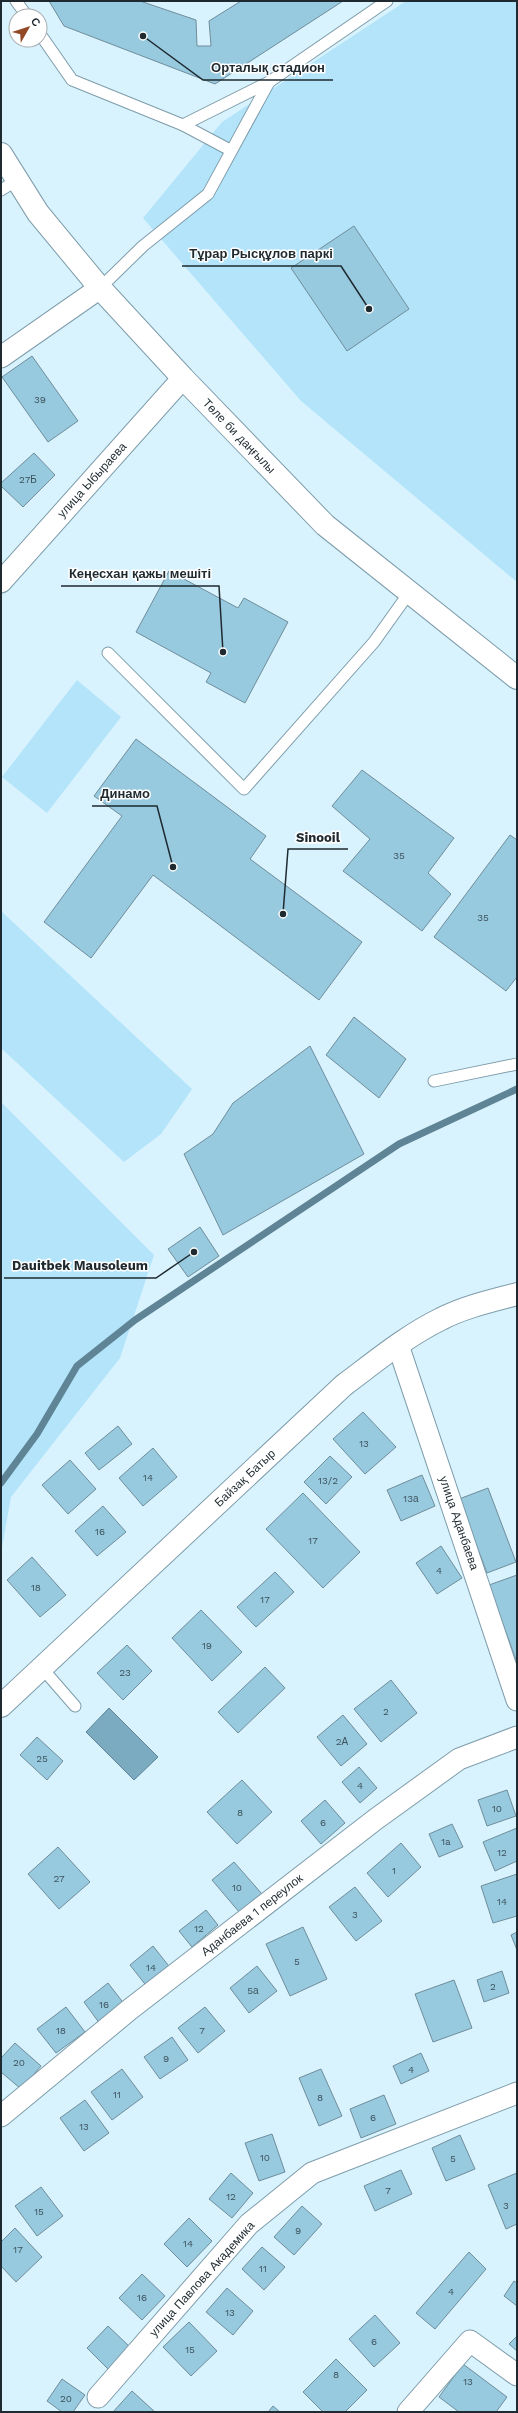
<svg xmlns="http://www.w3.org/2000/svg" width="518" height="2413" font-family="'Work Sans',sans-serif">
  <rect width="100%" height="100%" fill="#d9f3fe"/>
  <!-- green -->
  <g fill="#b3e4fa">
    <polygon points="406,1 517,1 517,582 301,401 143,218 222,122"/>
    <polygon points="77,680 121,717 47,813 2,777"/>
    <polygon points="1,911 192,1089 161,1134 124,1162 1,1048"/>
    <polygon points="1,1102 154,1255 120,1358 11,1497 1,1553"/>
  </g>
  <!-- water -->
  <polygon fill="#7aabc1" stroke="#5e8495" points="109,1708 158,1757 134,1780 86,1732"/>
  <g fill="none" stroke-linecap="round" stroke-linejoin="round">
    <!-- stream -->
    <polyline stroke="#5e8495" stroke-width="7" points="1,1483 37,1434 77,1366 135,1320 399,1144 517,1089"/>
  </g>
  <!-- building -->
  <g fill="#97c9df" stroke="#6f8d9a">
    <polygon points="49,1 140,1 196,20 197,46 211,46 209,21 241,1 343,1 215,84 64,26"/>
    <polygon points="354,226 409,309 347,351 291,268"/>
    <polygon points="32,356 78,421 48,442 2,377"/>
    <polygon points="34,453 55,475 23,507 1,486 1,483"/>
    <polygon points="169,571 238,608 244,598 288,622 245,703 206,682 211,673 136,632"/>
    <polygon points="136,739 266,836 250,859 362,942 319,1000 153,875 91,958 44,922 122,816 94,796"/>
    <polygon points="362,770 454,838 428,873 451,894 422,931 343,871 370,839 332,806"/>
    <polygon points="510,835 517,840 517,977 506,991 434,937"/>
    <polygon points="354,1017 406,1059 379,1098 326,1055"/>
    <polygon points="310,1046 364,1154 223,1235 184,1154 213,1134 233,1103"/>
    <polygon points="200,1227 219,1256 188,1277 168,1249"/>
    <polygon points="363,1412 396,1447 365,1474 333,1439"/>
    <polygon points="118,1426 132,1444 99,1470 85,1453"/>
    <polygon points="153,1448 177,1477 143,1506 119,1478"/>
    <polygon points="330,1456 352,1477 326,1504 304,1482"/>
    <polygon points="70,1460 96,1489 68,1514 42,1485"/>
    <polygon points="422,1475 435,1506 401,1521 387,1490"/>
    <polygon points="488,1488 516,1562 487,1573 459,1499"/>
    <polygon points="303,1493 360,1552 323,1588 266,1529"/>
    <polygon points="103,1506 126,1532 97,1556 75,1531"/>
    <polygon points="441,1546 462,1578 437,1594 416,1563"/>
    <polygon points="32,1557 66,1595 40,1617 7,1580"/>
    <polygon points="275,1572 294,1592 256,1627 237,1607"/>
    <polygon points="517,1575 517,1663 489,1585"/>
    <polygon points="201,1610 242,1652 212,1681 172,1638"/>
    <polygon points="127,1645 152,1671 123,1700 97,1673"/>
    <polygon points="265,1667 285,1688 238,1733 218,1712"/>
    <polygon points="391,1680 417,1713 381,1742 354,1709"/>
    <polygon points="343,1715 367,1744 341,1766 317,1737"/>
    <polygon points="37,1737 63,1761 47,1780 20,1755"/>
    <polygon points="359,1767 377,1788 360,1803 342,1782"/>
    <polygon points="242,1780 272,1812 237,1844 207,1812"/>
    <polygon points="507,1790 516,1816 487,1826 478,1800"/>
    <polygon points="325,1800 345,1823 321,1844 301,1821"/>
    <polygon points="452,1824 463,1847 439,1857 429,1834"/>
    <polygon points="517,1828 517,1861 495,1871 483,1842"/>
    <polygon points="401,1843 421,1867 388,1897 367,1873"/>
    <polygon points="58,1847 90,1882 59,1909 28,1874"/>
    <polygon points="234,1862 262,1894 240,1913 212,1880"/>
    <polygon points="517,1874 517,1916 493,1923 481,1886"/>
    <polygon points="355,1887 382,1921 356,1941 329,1907"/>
    <polygon points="206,1910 218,1925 192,1947 179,1931"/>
    <polygon points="303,1927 327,1979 290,1996 266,1944"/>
    <polygon points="517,1932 517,1950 511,1935"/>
    <polygon points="153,1946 172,1970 148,1988 130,1965"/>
    <polygon points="257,1966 277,1991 249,2013 230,1988"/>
    <polygon points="502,1971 509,1993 484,2002 477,1980"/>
    <polygon points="454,1980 472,2028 433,2042 415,1994"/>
    <polygon points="108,1983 125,2005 100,2024 84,2002"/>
    <polygon points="66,2007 85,2032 56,2053 37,2029"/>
    <polygon points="205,2007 225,2031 198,2053 178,2028"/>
    <polygon points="172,2037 188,2060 160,2079 144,2057"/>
    <polygon points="15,2043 41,2066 21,2089 1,2072 1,2058"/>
    <polygon points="421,2053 429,2071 401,2084 393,2066"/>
    <polygon points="122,2069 143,2097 112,2120 91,2092"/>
    <polygon points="321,2069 342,2116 319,2126 299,2078"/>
    <polygon points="384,2095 396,2124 361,2138 350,2109"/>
    <polygon points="85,2100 109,2133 84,2151 60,2118"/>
    <polygon points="272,2134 285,2172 259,2181 245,2143"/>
    <polygon points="460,2135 475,2169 446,2181 432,2148"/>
    <polygon points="401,2170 412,2194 375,2211 364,2186"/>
    <polygon points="231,2173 253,2193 232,2218 209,2199"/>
    <polygon points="517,2173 517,2224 506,2229 488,2185"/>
    <polygon points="41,2187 63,2216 37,2236 15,2206"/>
    <polygon points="302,2206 322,2224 294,2255 274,2237"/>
    <polygon points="189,2218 212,2241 187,2267 164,2244"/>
    <polygon points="15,2228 42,2257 16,2282 1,2266 1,2242"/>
    <polygon points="262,2247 285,2267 264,2290 242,2269"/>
    <polygon points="469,2252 486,2269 435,2329 416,2313"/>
    <polygon points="142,2274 165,2296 142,2320 119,2298"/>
    <polygon points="514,2281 517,2283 517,2306 504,2296"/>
    <polygon points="227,2288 253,2311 233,2335 206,2312"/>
    <polygon points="375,2315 400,2343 374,2367 349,2339"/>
    <polygon points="189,2322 217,2351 191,2376 163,2347"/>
    <polygon points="108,2326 131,2348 110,2371 87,2348"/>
    <polygon points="517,2336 517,2351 509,2344"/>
    <polygon points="336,2359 367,2390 345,2412 323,2412 303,2392"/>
    <polygon points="463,2364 507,2397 496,2412 459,2412 439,2397"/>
    <polygon points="62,2379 85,2395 73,2412 62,2412 47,2401"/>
    <polygon points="132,2391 155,2412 113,2412"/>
    <polygon points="273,2406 280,2412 268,2412"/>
  </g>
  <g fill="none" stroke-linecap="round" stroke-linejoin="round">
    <!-- lane casing -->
    <g stroke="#7e9caa" stroke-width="13">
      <g id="lane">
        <polyline points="16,1 27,16"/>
        <polyline points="40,34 72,80 183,125 269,82 387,1"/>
        <polyline points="183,125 230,150"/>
        <polyline points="1,190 17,180"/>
        <polyline points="100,288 143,246 208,194 269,82"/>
        <polyline points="108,653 244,789 374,642 409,593"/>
        <polyline points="434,1081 517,1064"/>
        <polyline points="42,1668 75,1706"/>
      </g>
    </g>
    <!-- street casing -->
    <g stroke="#7e9caa" stroke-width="23">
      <g id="street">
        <polyline points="1,357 100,288"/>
        <polyline points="1,582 183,378"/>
        <polyline points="398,1345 517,1700"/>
        <polyline points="1,2116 129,2010 376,1819 459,1759 517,1737"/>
        <polyline points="98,2397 249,2224 312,2173 517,2093"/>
        <polyline points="408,2412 470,2341 517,2375"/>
      </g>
    </g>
    <!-- secondary casing -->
    <g stroke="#7e9caa" stroke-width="24">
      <g id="secondary">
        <polyline points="1,154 38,213 100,288 183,378 325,525 517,678"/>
        <path d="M1,1706L344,1385C375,1362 406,1336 441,1319C464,1307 491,1301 517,1294"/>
      </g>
    </g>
    <!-- lane -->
    <use href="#lane" stroke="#fff" stroke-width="11"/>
    <!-- street -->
    <use href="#street" stroke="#fff" stroke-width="21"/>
    <!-- secondary -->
    <use href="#secondary" stroke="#fff" stroke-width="22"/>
  </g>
  <g text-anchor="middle" stroke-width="3" stroke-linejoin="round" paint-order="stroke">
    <!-- number labels -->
    <g font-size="10" fill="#3c525b">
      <text x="40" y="403">39</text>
      <text x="28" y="483">27Б</text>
      <text x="399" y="859">35</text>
      <text x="483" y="921">35</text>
      <text x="364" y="1447">13</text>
      <text x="148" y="1481">14</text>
      <text x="328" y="1484">13/2</text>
      <text x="411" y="1502">13а</text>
      <text x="100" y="1535">16</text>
      <text x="313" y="1544">17</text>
      <text x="439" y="1574">4</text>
      <text x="36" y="1591">18</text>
      <text x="265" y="1603">17</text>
      <text x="207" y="1649">19</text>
      <text x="125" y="1676">23</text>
      <text x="386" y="1715">2</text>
      <text x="342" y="1745">2А</text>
      <text x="42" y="1762">25</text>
      <text x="360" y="1789">4</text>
      <text x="497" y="1812">10</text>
      <text x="240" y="1816">8</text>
      <text x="323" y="1826">6</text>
      <text x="446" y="1845">1a</text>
      <text x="502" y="1856">12</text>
      <text x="394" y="1874">1</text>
      <text x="59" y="1882">27</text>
      <text x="237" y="1891">10</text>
      <text x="502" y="1905">14</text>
      <text x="355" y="1918">3</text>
      <text x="199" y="1932">12</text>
      <text x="297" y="1965">5</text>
      <text x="151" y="1971">14</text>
      <text x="493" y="1990">2</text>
      <text x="253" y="1994">5а</text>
      <text x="104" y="2008">16</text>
      <text x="61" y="2034">18</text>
      <text x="202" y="2034">7</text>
      <text x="166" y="2062">9</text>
      <text x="19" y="2066">20</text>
      <text x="411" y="2073">4</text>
      <text x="117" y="2098">11</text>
      <text x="320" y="2101">8</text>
      <text x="373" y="2121">6</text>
      <text x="84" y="2130">13</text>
      <text x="265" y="2161">10</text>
      <text x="453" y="2162">5</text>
      <text x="388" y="2194">7</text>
      <text x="231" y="2200">12</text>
      <text x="506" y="2209">3</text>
      <text x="39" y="2215">15</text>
      <text x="298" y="2234">9</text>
      <text x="188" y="2247">14</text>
      <text x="18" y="2253">17</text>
      <text x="263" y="2272">11</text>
      <text x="451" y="2295">4</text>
      <text x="142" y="2301">16</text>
      <text x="230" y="2316">13</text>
      <text x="374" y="2345">6</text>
      <text x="190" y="2353">15</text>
      <text x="336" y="2378">8</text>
      <text x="468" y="2385">13</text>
      <text x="66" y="2402">20</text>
    </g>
    <!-- street labels -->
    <g font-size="12" fill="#1e2a2f" stroke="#fff">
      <text transform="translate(239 436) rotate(46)" y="4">Төле би даңғылы</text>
      <text transform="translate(92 480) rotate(-48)" y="4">улица Ыбыраева</text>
      <text transform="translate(245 1478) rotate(-43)" y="4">Байзақ Батыр</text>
      <text transform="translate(459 1523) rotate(71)" y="4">улица Аданбаева</text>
      <text transform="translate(252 1915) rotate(-38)" y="4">Аданбаева 1 переулок</text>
      <text transform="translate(202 2279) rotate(-48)" y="4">улица Павлова Академика</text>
    </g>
  </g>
  <!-- callouts -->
  <path fill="none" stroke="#1e2a2f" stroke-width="1.5" d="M143 36L203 80H333M369 309L341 266H182M223 652L219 586H61M173 867L157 806H92M283 914L288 849H348M194 1252L156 1278H4"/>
  <g fill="#1e2a2f" stroke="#fff" stroke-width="1.5">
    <circle cx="143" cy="36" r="4"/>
    <circle cx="369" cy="309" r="4"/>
    <circle cx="223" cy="652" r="4"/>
    <circle cx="173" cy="867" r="4"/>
    <circle cx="283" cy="914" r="4"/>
    <circle cx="194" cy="1252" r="4"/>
  </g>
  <g font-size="13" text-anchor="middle" font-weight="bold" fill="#1e2a2f" stroke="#fff" stroke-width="3" stroke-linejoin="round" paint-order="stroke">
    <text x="268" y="72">Орталық стадион</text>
    <text x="261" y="258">Тұрар Рысқұлов паркі</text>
    <text x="140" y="578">Кеңесхан қажы мешіті</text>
    <text x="125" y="798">Динамо</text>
    <text x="318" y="842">Sinooil</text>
    <text x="80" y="1270">Dauitbek Mausoleum</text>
  </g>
  <!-- border -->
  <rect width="518" height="2413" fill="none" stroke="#1e2a2f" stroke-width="4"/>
  <!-- north arrow -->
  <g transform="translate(28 28) rotate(51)"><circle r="19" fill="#ffffff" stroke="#a5aaac"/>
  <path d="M0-3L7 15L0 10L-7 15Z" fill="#914a25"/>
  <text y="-6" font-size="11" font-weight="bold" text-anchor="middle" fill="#1e2a2f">С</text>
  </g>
</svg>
